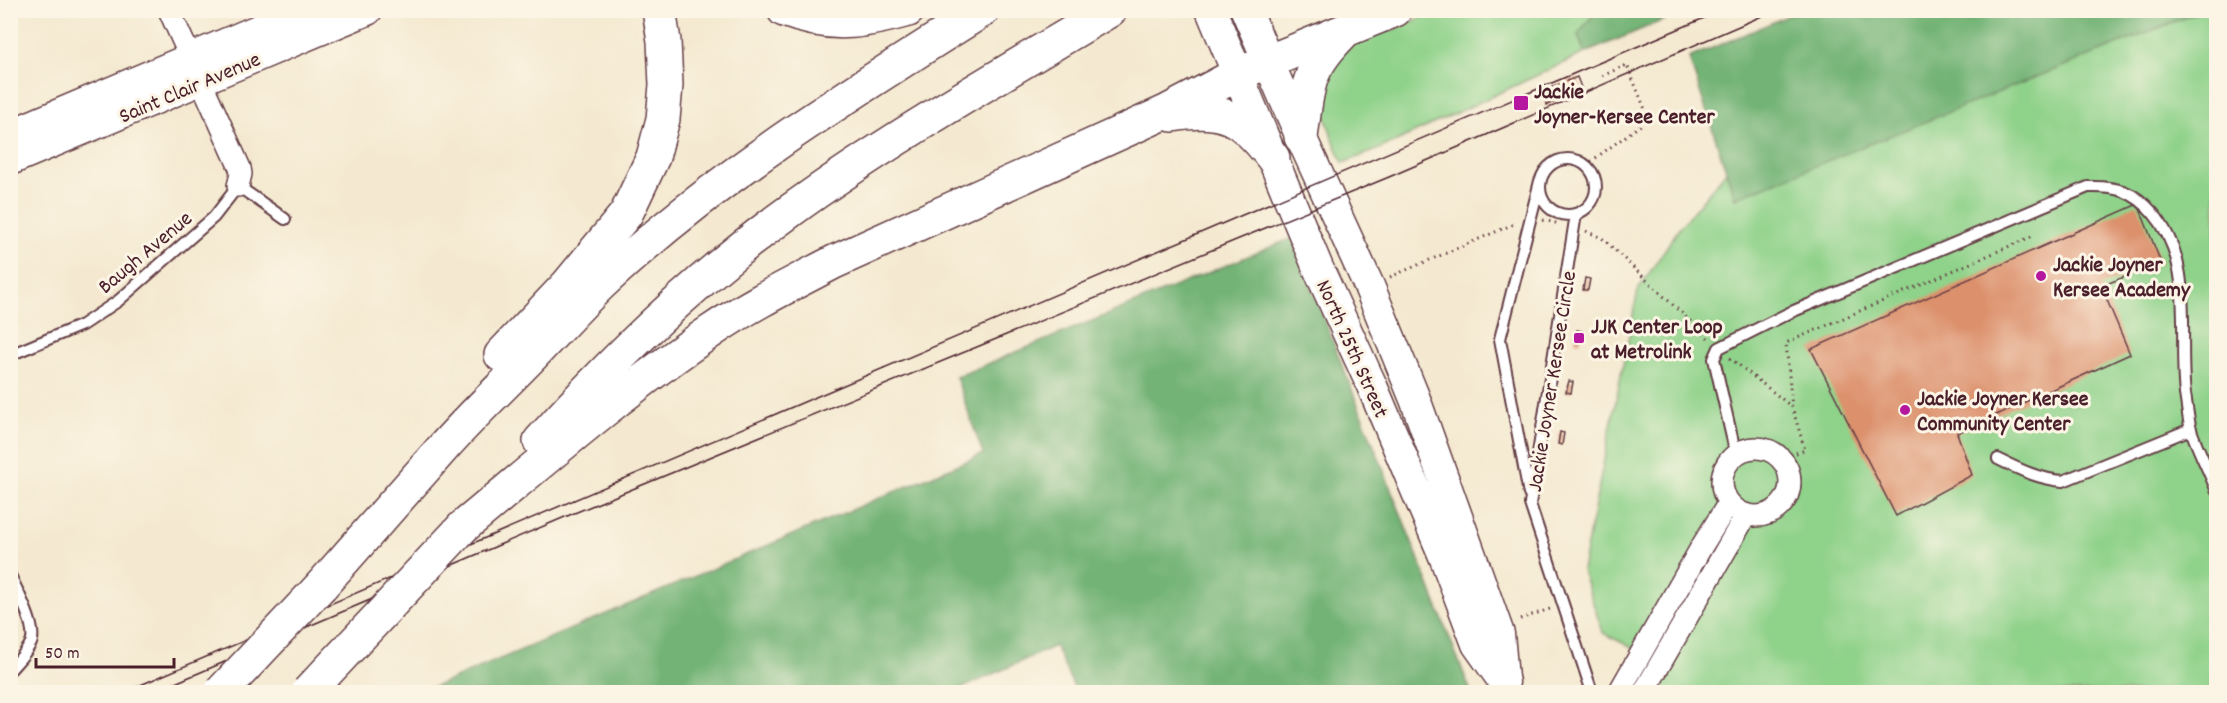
<svg xmlns="http://www.w3.org/2000/svg" width="2227" height="703" font-family="Dekko,sans-serif">
  <rect width="100%" height="100%" fill="#fcf5e5"/>
  <filter id="ink" filterUnits="userSpaceOnUse"><feTurbulence type="fractalNoise" baseFrequency=".0167" numOctaves="2"/><feDisplacementMap in="SourceGraphic" scale="12" xChannelSelector="R" yChannelSelector="G"/><feConvolveMatrix kernelMatrix="1 2 1 2 8 2 1 2 1" color-interpolation-filters="sRGB"/></filter>
  <filter id="wash" filterUnits="userSpaceOnUse"><feTurbulence type="fractalNoise" baseFrequency=".008" numOctaves="4" result="noise"/><feDisplacementMap in="SourceGraphic" scale="24" xChannelSelector="R" yChannelSelector="G"/><feGaussianBlur stdDeviation="1.35" result="paint"/><feColorMatrix in="noise" values="0 0 0 0 0 0 0 0 0 0 0 0 0 0 0 0 0 1.4 0 .05"/><feComposite in="paint" operator="in"/></filter>
  <g filter="url(#wash)">
    <rect width="100%" height="100%" fill="#f4e9d0"/>
    <!-- green -->
    <g fill="#8fd28a" stroke="#6c785a" stroke-width="1.5">
      <path d="M1437,11H1596L1578,35L1585,53L1377,150L1343,163C1328,127 1316,103 1325,63L1377,30L1391,31Z"/>
      <polygon points="2082,11 2216,11 2216,692 1653,692 1668,666 1603,633 1582,570 1638,290 1680,227 1738,157"/>
    </g>
    <!-- forest -->
    <g fill="#73b476" stroke="#5e6a50" stroke-width="1.5">
      <polygon points="1801,10 2201,10 2201,11 1735,198 1689,58"/>
      <polygon points="1596,11 1596,10 1685,11 1585,53 1578,35"/>
      <polygon points="1292,238 1471,692 1076,692 1055,646 954,692 422,692 983,454 956,377"/>
    </g>
    <g id="blocks">
      <!-- building -->
      <g fill="#dc906c">
        <polygon points="1577,77 1582,90 1547,105 1541,92"/>
        <polygon points="2138,204 2161,263 2101,286 2130,354 1957,433 1972,475 1896,516 1811,349"/>
        <polygon points="1585,278 1590,279 1588,290 1583,290"/>
        <polygon points="1577,330 1582,331 1580,342 1575,341"/>
        <polygon points="1569,381 1573,382 1571,393 1566,392"/>
        <polygon points="1560,432 1564,433 1562,445 1558,444"/>
      </g>
    </g>
  </g>
  <g filter="url(#ink)">
    <use href="#blocks" fill-opacity="0" stroke="#643d44" stroke-width="1.5"/>
    <g fill="none" stroke-linecap="round" stroke-linejoin="round">
      <!-- service casing -->
      <g stroke="#643d44" stroke-width="14">
        <g id="service">
          <circle cx="1568" cy="187" r="28"/>
          <polyline points="1576,214 1530,504 1592,692"/>
          <polyline points="10,355 82,325 118,301 214,217 238,186 285,219"/>
          <path d="M1736,455L1714,359L1719,348L1789,313L2088,187C2116,186 2134,191 2153,213C2196,263 2178,333 2185,394C2187,405 2188,419 2191,430C2198,450 2208,469 2216,489"/>
          <path d="M1998,459C2020,470 2039,479 2063,481L2191,429"/>
          <polyline points="1529,494 1500,339 1540,181"/>
          <path d="M10,575C17,591 38,628 31,643C26,653 17,662 10,670"/>
        </g>
      </g>
      <!-- minor casing -->
      <g stroke="#643d44" stroke-width="24">
        <g id="minor">
          <polyline points="169,10 240,168 241,174 238,186"/>
          <circle cx="1756" cy="482" r="34"/>
          <polyline points="1619,692 1702,546 1728,504"/>
          <polyline points="1644,692 1746,515"/>
        </g>
      </g>
      <!-- secondary casing -->
      <g stroke="#643d44" stroke-width="33">
        <g id="secondary">
          <polyline points="1211,10 1318,268 1372,386 1444,556 1477,644 1504,682"/>
          <polyline points="1246,10 1301,137 1369,286 1415,399 1499,634 1503,678"/>
          <polyline points="10,135 305,10"/>
          <polyline points="10,160 367,10"/>
        </g>
      </g>
      <!-- motorway casing -->
      <g stroke="#643d44" stroke-width="36">
        <g id="motorway">
          <path d="M784,10C830,28 861,23 908,10"/>
          <path d="M1172,115C1224,106 1241,117 1273,158"/>
          <path d="M1301,137C1308,87 1305,72 1342,34"/>
          <polyline points="501,355 568,284 626,214 653,157 663,119 666,85 664,41 659,10"/>
          <path d="M540,441C615,357 698,277 790,211C892,137 1002,75 1110,10"/>
          <path d="M463,527C544,460 623,391 710,332C749,305 792,284 834,262L1166,112L1238,74L1395,10"/>
          <path d="M321,586C361,541 401,495 441,450C470,417 502,387 532,356C555,332 577,307 601,284C716,176 850,94 983,10"/>
        </g>
      </g>
      <!-- path -->
      <g stroke="#643d44" stroke-width="3" stroke-dasharray="1.5 4.5" stroke-linecap="butt">
        <polyline points="1586,165 1649,119 1627,65 1599,77"/>
        <polyline points="1543,220 1560,224"/>
        <polyline points="1586,231 1602,238 1708,338"/>
        <polyline points="1390,277 1514,224"/>
        <polyline points="1730,358 1792,407 1805,450 1781,458"/>
        <polyline points="1792,407 1786,343 2033,236"/>
        <polyline points="1520,619 1550,609"/>
      </g>
      <!-- service -->
      <use href="#service" stroke="#fff" stroke-width="10"/>
      <!-- minor -->
      <use href="#minor" stroke="#fff" stroke-width="21"/>
      <!-- secondary -->
      <use href="#secondary" stroke="#fff" stroke-width="30"/>
      <!-- motorway -->
      <use href="#motorway" stroke="#fff" stroke-width="33"/>
      <!-- tram -->
      <g stroke="#4a1f2b" stroke-width="1.5">
        <polyline points="124,692 1723,10"/>
        <polyline points="154,692 572,514 1389,177 1776,10"/>
      </g>
      <!-- motorway-bridge casing -->
      <g stroke="#643d44" stroke-width="36" stroke-linecap="butt">
        <g id="motorway-bridge">
          <polyline points="221,692 321,586"/>
          <polyline points="308,692 463,527"/>
        </g>
      </g>
      <!-- motorway-bridge -->
      <use href="#motorway-bridge" stroke="#fff" stroke-width="33"/>
    </g>
  </g>
  <!-- markers -->
  <g fill="#b5179e" stroke="#fcf5e5" stroke-width="2">
    <rect x="1513" y="95" width="16" height="16" rx="3"/>
    <circle cx="2041" cy="276" r="6"/>
    <rect x="1573" y="332" width="12" height="12" rx="3"/>
    <circle cx="1905" cy="410" r="6"/>
  </g>
  <g text-anchor="middle" stroke-width="6" stroke-linejoin="round" paint-order="stroke">
    <!-- street labels -->
    <g font-size="22" fill="#4a1f2b" stroke="#fcf5e5">
      <text transform="translate(189 86) rotate(-23)" y="8">Saint Clair Avenue</text>
      <text transform="translate(144 251) rotate(-40)" y="8">Baugh Avenue</text>
      <text transform="translate(1354 348) rotate(66)" y="8">North 25th Street</text>
      <text transform="translate(1550 381) rotate(-81)" y="8">Jackie Joyner Kersee Circle</text>
    </g>
    <!-- poi labels -->
    <g font-size="22" font-weight="bold" fill="#4a1f2b" stroke="#fcf5e5" text-anchor="start">
      <text x="1534" y="98">Jackie<tspan x="1534" dy="25">Joyner-Kersee Center</tspan></text>
      <text x="2053" y="271">Jackie Joyner<tspan x="2053" dy="25">Kersee Academy</tspan></text>
      <text x="1591" y="333">JJK Center Loop<tspan x="1591" dy="25">at Metrolink</tspan></text>
      <text x="1917" y="405">Jackie Joyner Kersee<tspan x="1917" dy="25">Community Center</tspan></text>
    </g>
  </g>
  <!-- margin -->
  <rect width="2227" height="703" fill="none" stroke="#fcf5e5" stroke-width="36"/>
  <!-- scale -->
  <path d="M36 658v9h138v-9" fill="none" stroke="#4a1f2b" stroke-width="3"/>
  <text x="45" y="658" font-size="18" fill="#4a1f2b" stroke="#fcf5e5" stroke-width="4.5" paint-order="stroke">50 m</text>
</svg>
